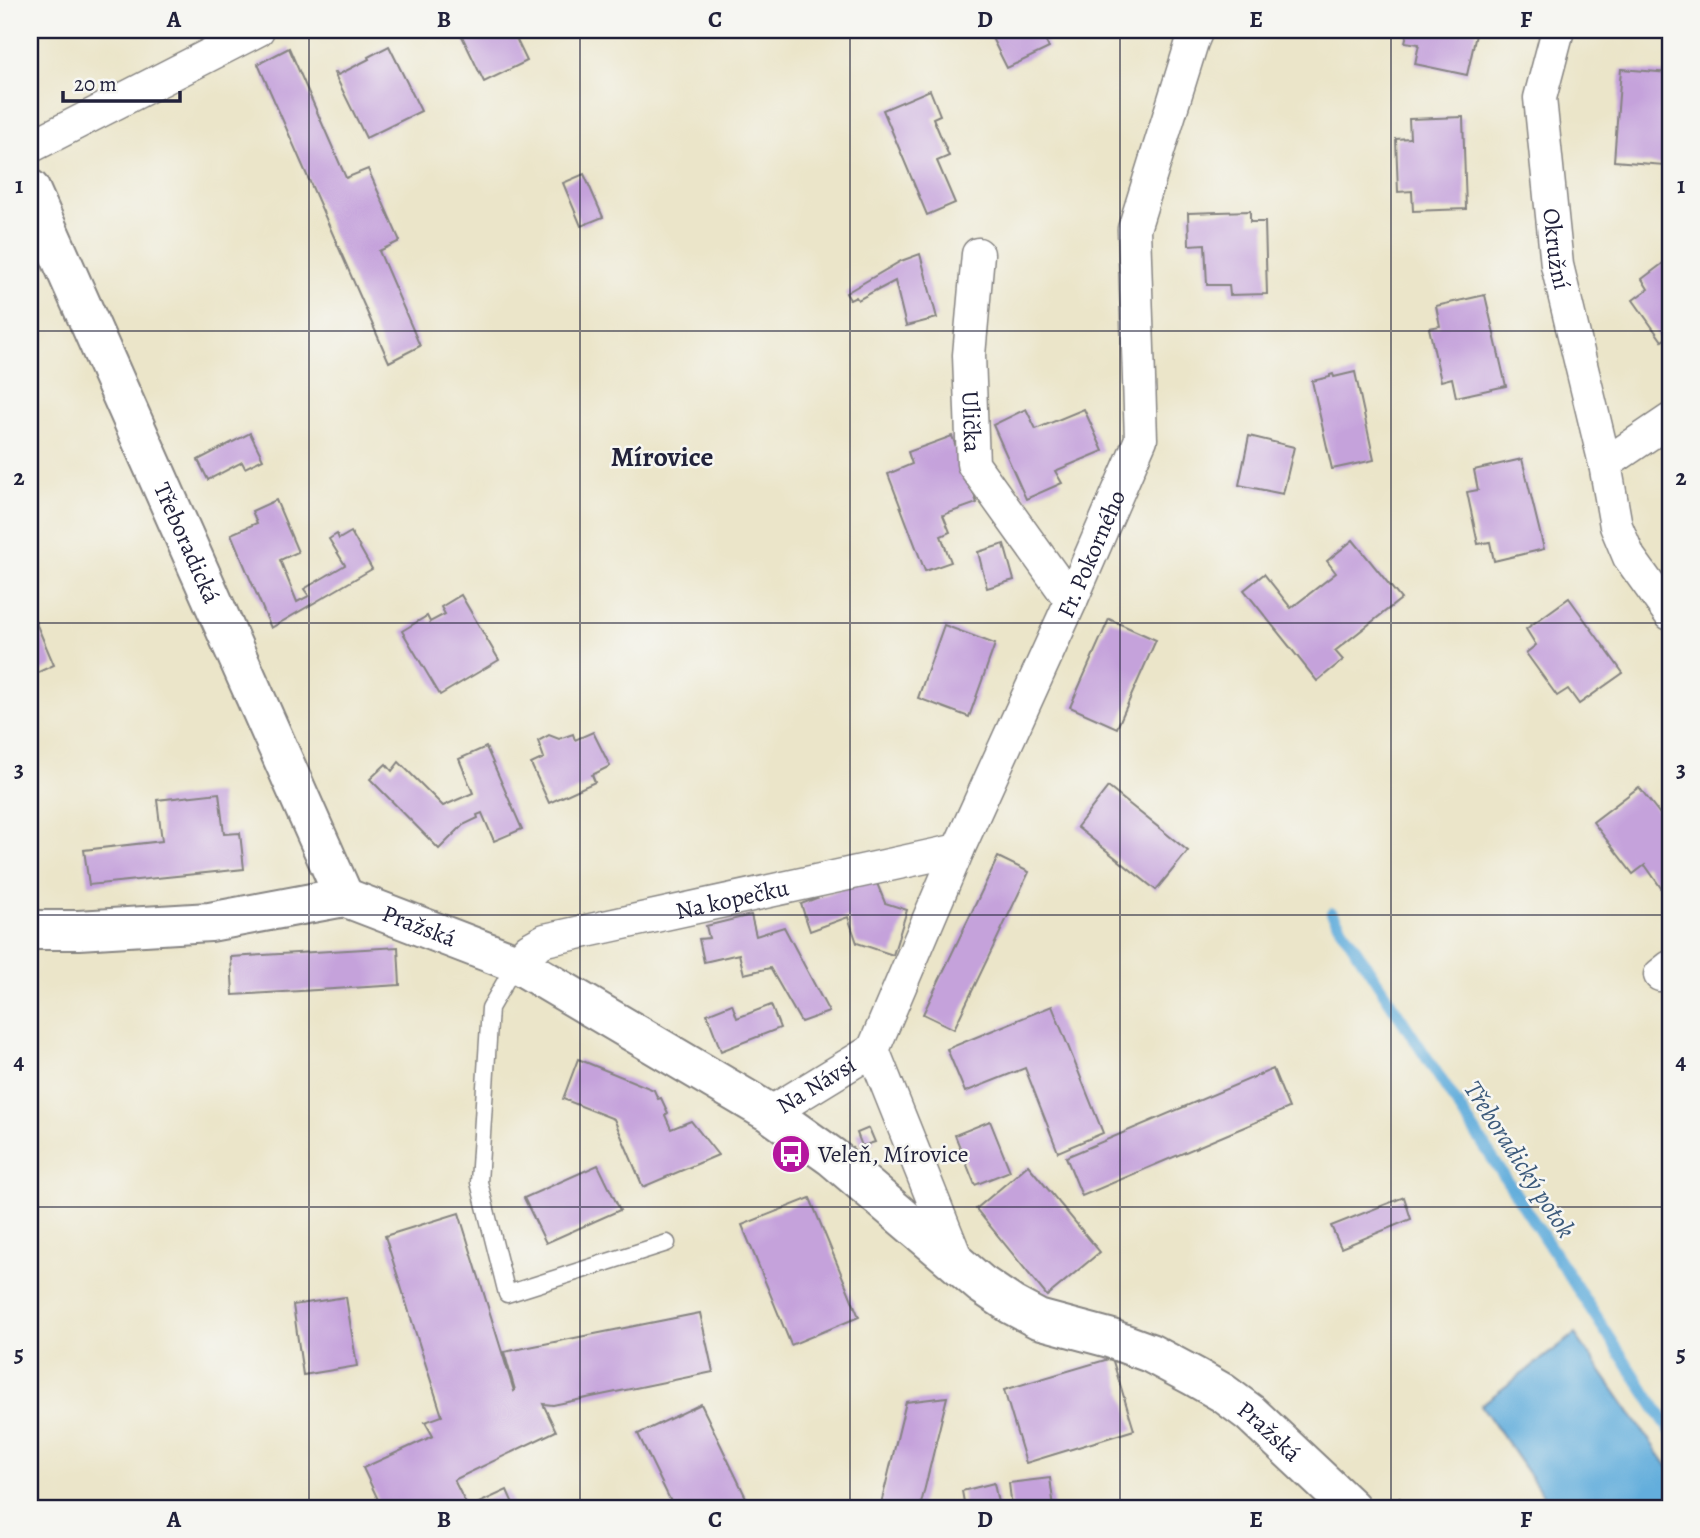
<svg xmlns="http://www.w3.org/2000/svg" width="1700" height="1538" font-family="Alegreya,serif">
  <rect width="100%" height="100%" fill="#f6f6f2"/>
  <filter id="ink" filterUnits="userSpaceOnUse"><feTurbulence type="fractalNoise" baseFrequency=".0143" numOctaves="2"/><feDisplacementMap in="SourceGraphic" scale="14" xChannelSelector="R" yChannelSelector="G"/><feConvolveMatrix kernelMatrix="1 2 1 2 8 2 1 2 1" color-interpolation-filters="sRGB"/></filter>
  <filter id="wash" filterUnits="userSpaceOnUse"><feTurbulence type="fractalNoise" baseFrequency=".00686" numOctaves="4" result="noise"/><feDisplacementMap in="SourceGraphic" scale="28" xChannelSelector="R" yChannelSelector="G"/><feGaussianBlur stdDeviation="1.57" result="paint"/><feColorMatrix in="noise" values="0 0 0 0 0 0 0 0 0 0 0 0 0 0 0 0 0 1.4 0 .05"/><feComposite in="paint" operator="in"/></filter>
  <g filter="url(#wash)">
    <rect width="100%" height="100%" fill="#ebe5c9"/>
    <!-- water -->
    <polygon fill="#64aedc" stroke="#43688c" stroke-width="2" points="1575,1334 1670,1470 1670,1500 1659,1508 1552,1508 1481,1405"/>
    <g fill="none" stroke-linecap="round" stroke-linejoin="round">
      <!-- stream -->
      <polyline stroke="#64aedc" stroke-width="12" points="1332,913 1670,1430"/>
    </g>
    <g id="blocks">
      <!-- building -->
      <g fill="#c5a2db">
        <polygon points="459,30 512,30 527,61 484,82"/>
        <polygon points="988,30 1040,30 1049,48 1007,68"/>
        <polygon points="1408,30 1477,30 1467,75 1415,64 1419,44 1405,42"/>
        <polygon points="389,46 421,111 366,138 334,73 336,72 338,75 369,59 368,57"/>
        <polygon points="289,48 346,178 368,169 400,241 379,251 420,346 389,362 258,64"/>
        <polygon points="1621,69 1670,73 1670,146 1665,146 1664,165 1614,161"/>
        <polygon points="930,90 940,115 933,118 949,156 937,161 955,203 927,215 883,110"/>
        <polygon points="1463,117 1466,209 1413,211 1412,191 1398,192 1396,139 1410,138 1409,119"/>
        <polygon points="584,174 603,217 581,226 563,183"/>
        <polygon points="1250,211 1250,222 1265,222 1267,294 1230,295 1229,285 1207,285 1205,244 1189,245 1188,213"/>
        <polygon points="920,254 937,318 906,326 895,281 878,290 878,289 858,300 856,297 850,300 846,293 901,261"/>
        <polygon points="1670,258 1670,335 1662,341 1633,300 1648,289 1642,279"/>
        <polygon points="1485,295 1506,386 1456,397 1452,378 1441,381 1429,328 1440,326 1436,306"/>
        <polygon points="1355,372 1374,460 1332,469 1312,381 1330,377 1330,375 1333,374 1334,377"/>
        <polygon points="1026,409 1036,429 1084,409 1103,451 1055,471 1062,483 1026,499 993,425"/>
        <polygon points="250,433 263,459 245,468 242,462 208,480 198,460"/>
        <polygon points="952,436 977,503 943,515 950,532 941,536 951,562 925,571 888,474 912,464 908,452"/>
        <polygon points="1249,436 1294,447 1283,494 1239,485"/>
        <polygon points="1522,459 1544,549 1494,561 1490,542 1478,544 1467,492 1478,490 1474,470"/>
        <polygon points="276,500 298,552 280,560 297,602 309,596 304,589 345,565 329,539 337,534 339,539 351,532 372,569 271,628 231,534 257,523 252,511"/>
        <polygon points="1353,540 1401,599 1335,651 1343,660 1317,681 1244,590 1264,574 1291,608 1336,573 1327,561"/>
        <polygon points="1004,544 1014,580 987,588 978,552"/>
        <polygon points="461,595 499,660 440,695 402,631 427,616 430,622 445,614 441,607"/>
        <polygon points="1569,598 1623,673 1579,704 1568,689 1557,696 1526,653 1536,645 1526,629"/>
        <polygon points="30,609 54,665 30,676"/>
        <polygon points="1109,619 1156,640 1117,728 1070,707"/>
        <polygon points="944,625 995,644 969,717 918,698"/>
        <polygon points="593,732 610,766 592,775 595,782 549,803 531,764 544,758 538,741 549,735 559,739 573,734 575,740"/>
        <polygon points="486,747 522,829 494,841 482,813 477,815 478,818 463,825 439,849 370,779 386,764 392,771 399,762 443,806 473,793 459,759"/>
        <polygon points="1108,787 1188,851 1156,890 1077,827"/>
        <polygon points="1639,787 1670,827 1670,892 1666,895 1645,865 1633,874 1593,822"/>
        <polygon points="219,793 224,834 240,833 244,869 89,885 84,850 162,841 157,800"/>
        <polygon points="998,857 1029,872 954,1029 923,1014"/>
        <polygon points="874,876 885,903 907,910 893,955 857,943 848,917 810,931 801,904"/>
        <polygon points="751,915 756,936 784,927 829,1012 801,1022 770,968 744,974 739,954 704,962 699,939 709,938 706,926"/>
        <polygon points="398,947 400,985 233,995 231,957"/>
        <polygon points="732,1004 737,1018 771,1005 780,1028 721,1051 707,1014"/>
        <polygon points="1052,1006 1103,1133 1058,1152 1025,1068 965,1092 947,1049"/>
        <polygon points="578,1059 654,1090 658,1099 661,1098 668,1113 665,1115 671,1129 691,1121 718,1155 643,1187 614,1119 563,1099"/>
        <polygon points="1273,1069 1289,1108 1082,1196 1066,1157"/>
        <polygon points="990,1121 1010,1171 975,1185 955,1135"/>
        <polygon points="869,1128 875,1142 862,1146 857,1133"/>
        <polygon points="598,1165 620,1210 546,1243 524,1198"/>
        <polygon points="1028,1165 1100,1252 1047,1296 976,1209"/>
        <polygon points="1404,1197 1411,1219 1341,1248 1331,1226"/>
        <polygon points="810,1198 859,1317 791,1345 742,1225"/>
        <polygon points="459,1213 514,1391 515,1390 504,1352 700,1313 713,1372 553,1405 543,1404 556,1431 454,1480 468,1508 382,1508 363,1468 433,1436 425,1422 442,1416 385,1236"/>
        <polygon points="346,1297 357,1366 303,1375 293,1305"/>
        <polygon points="1112,1358 1134,1430 1026,1463 1004,1390"/>
        <polygon points="947,1397 920,1508 880,1508 906,1402"/>
        <polygon points="701,1404 751,1508 674,1508 638,1434"/>
        <polygon points="1050,1478 1054,1508 1012,1508 1009,1483"/>
        <polygon points="994,1483 999,1508 965,1508 962,1491"/>
        <polygon points="507,1490 515,1508 468,1508"/>
      </g>
    </g>
  </g>
  <g filter="url(#ink)">
    <use href="#blocks" fill-opacity="0" stroke="#868482" stroke-width="2"/>
    <g fill="none" stroke-linecap="round" stroke-linejoin="round">
      <!-- service casing -->
      <g stroke="#868482" stroke-width="19">
        <polyline id="service" points="516,963 490,1008 479,1182 507,1294 667,1243"/>
      </g>
      <!-- minor casing -->
      <g stroke="#868482" stroke-width="35">
        <g id="minor">
          <path id="s1" d="M1558,30L1540,98L1557,265L1605,464L1616,526L1629,557L1670,614"/>
          <polyline points="30,147 258,30"/>
          <path id="s2" d="M978,254L969,355L973,464L1071,601"/>
          <polyline points="1605,464 1670,420"/>
          <path id="s3" d="M516,963L529,949L545,940L958,850"/>
          <polyline points="1660,975 1670,967"/>
          <path id="s4" d="M873,1050L958,850L1071,601L1141,439L1134,229L1192,42L1197,30"/>
          <path id="s5" d="M770,1113L873,1050L959,1265"/>
        </g>
      </g>
      <!-- tertiary casing -->
      <g stroke="#868482" stroke-width="42">
        <g id="tertiary">
          <path id="s6" d="M30,189L344,897"/>
          <path id="s7" d="M30,930H78L210,922L344,897L516,963L770,1113L832,1157L981,1284L1012,1305L1038,1319L1109,1338L1150,1353L1195,1377L1223,1393L1250,1413L1351,1508"/>
        </g>
      </g>
      <!-- path -->
      <polyline stroke="#868482" stroke-width="4.5" stroke-dasharray="2 5" stroke-linecap="butt" points="1398,1498 1409,1508"/>
      <!-- service -->
      <use href="#service" stroke="#fff" stroke-width="16"/>
      <!-- minor -->
      <use href="#minor" stroke="#fff" stroke-width="32"/>
      <!-- tertiary -->
      <use href="#tertiary" stroke="#fff" stroke-width="38"/>
    </g>
  </g>
  <!-- grid -->
  <path fill="none" stroke="#22223b" stroke-width="2" stroke-opacity="0.55" d="M309,30V1508M580,30V1508M850,30V1508M1120,30V1508M1391,30V1508M30,331H1670M30,623H1670M30,915H1670M30,1207H1670"/>
  <!-- icons -->
  <defs>
    <g id="bus-disc" transform="scale(2.0125)"><circle r="9.5" fill="#b5179e" stroke="#f6f6f2"/><path d="M-5-6H5V4H4V6H2V4H-2V6H-4V4H-5ZM-3.5-4V0h7V-4ZM-3.5 1.2v1.5H-2V1.2ZM2 1.2v1.5H3.5V1.2Z" fill="#fff"/></g>
  </defs>
  <g fill-rule="evenodd">
    <use href="#bus-disc" x="791" y="1154"/>
  </g>
  <g text-anchor="middle" stroke-width="5" stroke-linejoin="round" paint-order="stroke">
    <!-- street labels -->
    <g font-size="24" fill="#22223b" stroke="#f6f6f2">
      <text dy="8" stroke="none"><textPath href="#s1" startOffset="222">Okružní</textPath></text>
      <text dy="8" stroke="none"><textPath href="#s2" startOffset="168">Ulička</textPath></text>
      <text dy="8" stroke="none"><textPath href="#s6" startOffset="387">Třeboradická</textPath></text>
      <text dy="8" stroke="none"><textPath href="#s4" startOffset="542">Fr. Pokorného</textPath></text>
      <text dy="8" stroke="none"><textPath href="#s3" startOffset="229">Na kopečku</textPath></text>
      <text dy="8" stroke="none"><textPath href="#s7" startOffset="397">Pražská</textPath></text>
      <text dy="8" stroke="none"><textPath href="#s5" startOffset="54">Na Návsi</textPath></text>
      <text dy="8" stroke="none"><textPath href="#s7" startOffset="1395">Pražská</textPath></text>
    </g>
    <!-- poi labels -->
    <g font-size="24" fill="#22223b" stroke="#f6f6f2" text-anchor="start">
      <text x="818" y="1162">Veleň, Mírovice</text>
    </g>
    <!-- water labels -->
    <g font-size="26" font-style="italic" fill="#3c5a7b" stroke="#f6f6f2">
      <text transform="translate(1520 1159) rotate(57)" y="9">Třeboradický potok</text>
    </g>
    <!-- quarter labels -->
    <g font-size="28" font-weight="bold" fill="#22223b" stroke="#f6f6f2">
      <text x="662" y="466">Mírovice</text>
    </g>
  </g>
  <!-- margin -->
  <rect width="1700" height="1538" fill="none" stroke="#f6f6f2" stroke-width="77"/>
  <!-- scale -->
  <path d="M63 91v10h117v-10" fill="none" stroke="#22223b" stroke-width="3.5"/>
  <text x="74" y="91" font-size="21" fill="#22223b" stroke="#f6f6f2" stroke-width="5" paint-order="stroke">20 m</text>
  <rect x="38" y="38" width="1624" height="1462" fill="none" stroke="#22223b" stroke-width="2.5"/>
  <g font-size="23" text-anchor="middle" font-weight="bold" fill="#22223b">
    <text x="174" y="27">A</text>
    <text x="444" y="27">B</text>
    <text x="715" y="27">C</text>
    <text x="985" y="27">D</text>
    <text x="1256" y="27">E</text>
    <text x="1526" y="27">F</text>
    <text x="19" y="193">1</text>
    <text x="1681" y="193">1</text>
    <text x="19" y="485">2</text>
    <text x="1681" y="485">2</text>
    <text x="19" y="777">3</text>
    <text x="1681" y="777">3</text>
    <text x="19" y="1069">4</text>
    <text x="1681" y="1069">4</text>
    <text x="19" y="1361">5</text>
    <text x="1681" y="1361">5</text>
    <text x="174" y="1527">A</text>
    <text x="444" y="1527">B</text>
    <text x="715" y="1527">C</text>
    <text x="985" y="1527">D</text>
    <text x="1256" y="1527">E</text>
    <text x="1526" y="1527">F</text>
  </g>
</svg>
